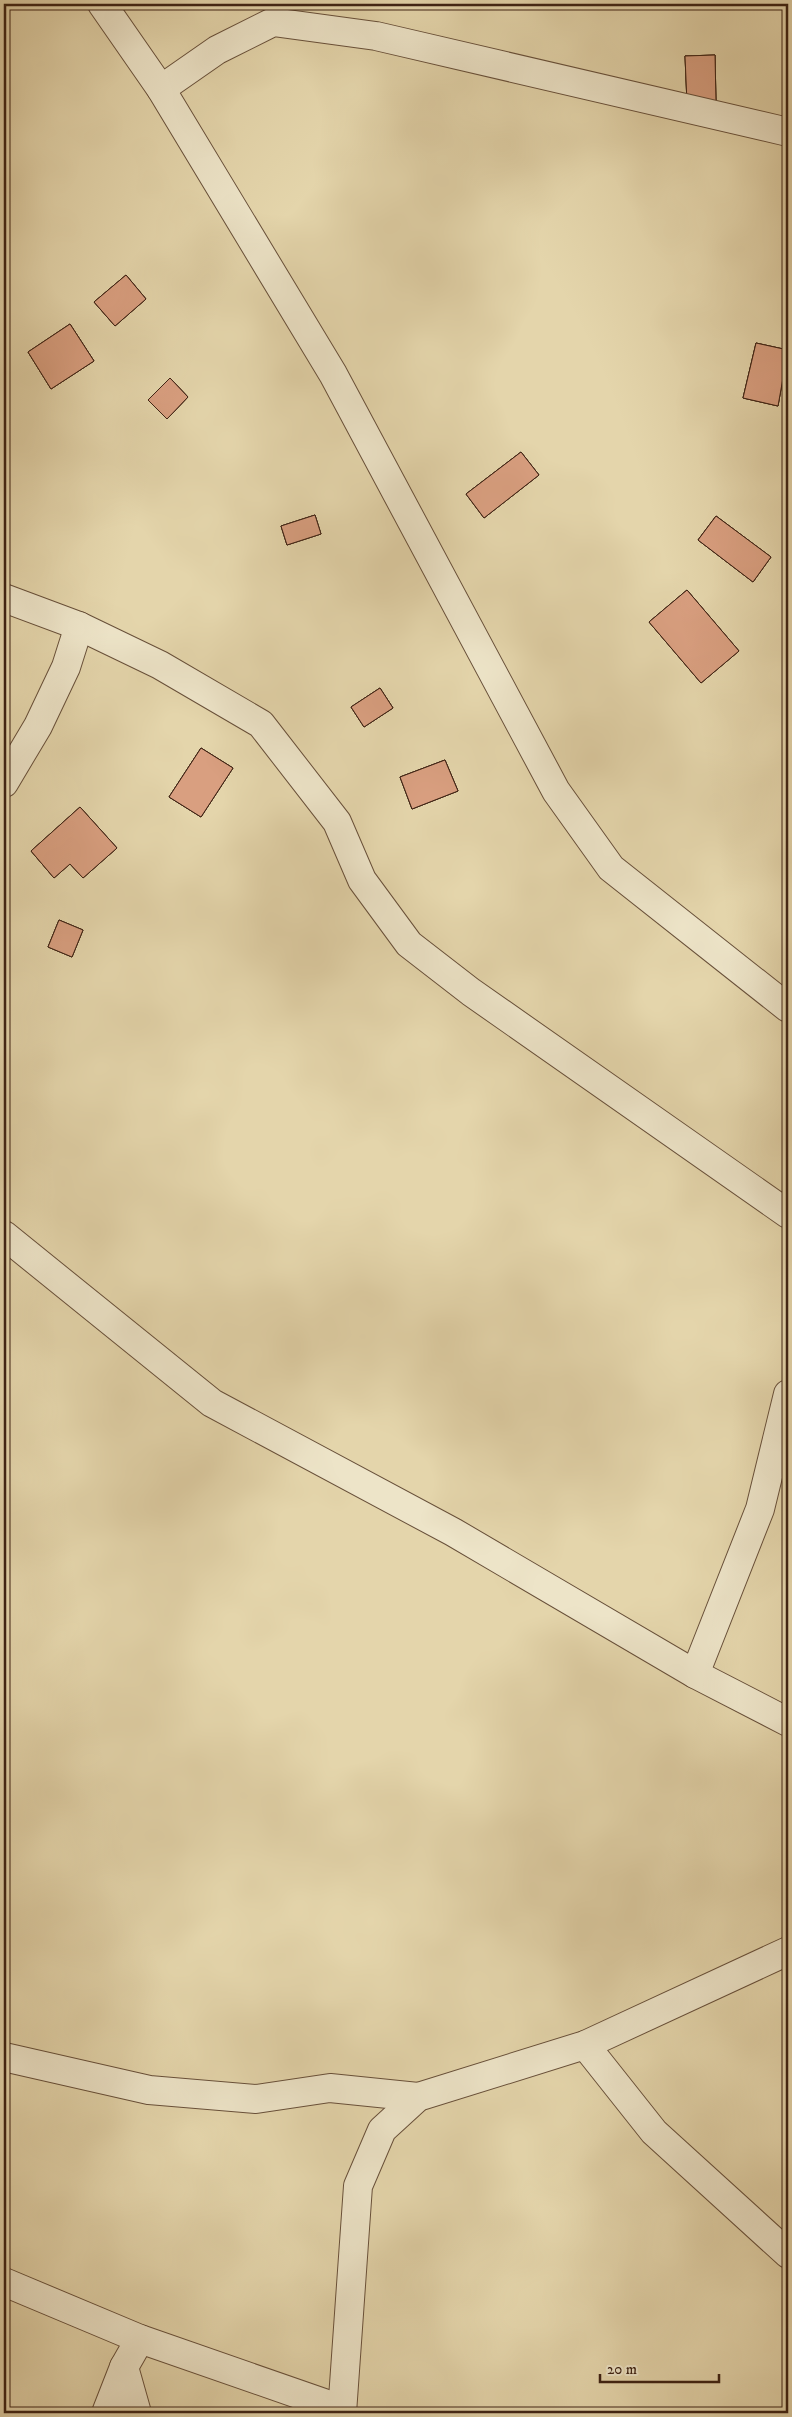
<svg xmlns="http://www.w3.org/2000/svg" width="792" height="2417" font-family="'IM FELL DW Pica',serif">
  <rect width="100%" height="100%" fill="#e4d5ab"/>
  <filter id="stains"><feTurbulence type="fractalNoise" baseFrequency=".004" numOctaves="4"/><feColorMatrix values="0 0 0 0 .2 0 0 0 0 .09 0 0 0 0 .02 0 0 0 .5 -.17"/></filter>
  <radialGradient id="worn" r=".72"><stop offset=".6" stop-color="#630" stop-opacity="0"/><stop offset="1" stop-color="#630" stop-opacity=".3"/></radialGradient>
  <!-- building -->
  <g fill="#d99f80" stroke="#3e2314">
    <polygon points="715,55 716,102 687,103 685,56"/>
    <polygon points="715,55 716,102 687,103 685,56"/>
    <polygon points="715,55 716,102 687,103 685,56"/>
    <polygon points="126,275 146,299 115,326 94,302"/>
    <polygon points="126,275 146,299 115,326 94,302"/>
    <polygon points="126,275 146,299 115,326 94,302"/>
    <polygon points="70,324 94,361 51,389 28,352"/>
    <polygon points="70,324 94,361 51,389 28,352"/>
    <polygon points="70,324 94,361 51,389 28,352"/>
    <polygon points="756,343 788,350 778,406 743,398"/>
    <polygon points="756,343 788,350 778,406 743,398"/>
    <polygon points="756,343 788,350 778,406 743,398"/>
    <polygon points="170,378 188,397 167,419 148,400"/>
    <polygon points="170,378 188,397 167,419 148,400"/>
    <polygon points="170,378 188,397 167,419 148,400"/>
    <polygon points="521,452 539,475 484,518 466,494"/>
    <polygon points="521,452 539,475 484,518 466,494"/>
    <polygon points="521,452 539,475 484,518 466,494"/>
    <polygon points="315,515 321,534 287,545 281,526"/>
    <polygon points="315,515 321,534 287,545 281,526"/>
    <polygon points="315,515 321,534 287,545 281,526"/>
    <polygon points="716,516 771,557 753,582 698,540"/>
    <polygon points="716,516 771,557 753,582 698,540"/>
    <polygon points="716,516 771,557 753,582 698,540"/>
    <polygon points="687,590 739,651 701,683 649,622"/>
    <polygon points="687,590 739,651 701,683 649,622"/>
    <polygon points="687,590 739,651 701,683 649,622"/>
    <polygon points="380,688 393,708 364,727 351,707"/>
    <polygon points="380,688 393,708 364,727 351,707"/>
    <polygon points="380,688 393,708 364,727 351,707"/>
    <polygon points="201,748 233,768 201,817 169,797"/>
    <polygon points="201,748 233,768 201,817 169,797"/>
    <polygon points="201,748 233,768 201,817 169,797"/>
    <polygon points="445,760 458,791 412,809 400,777"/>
    <polygon points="445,760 458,791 412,809 400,777"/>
    <polygon points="445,760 458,791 412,809 400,777"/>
    <polygon points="80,807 117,848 83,878 70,864 54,878 31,851"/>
    <polygon points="80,807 117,848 83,878 70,864 54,878 31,851"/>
    <polygon points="80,807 117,848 83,878 70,864 54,878 31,851"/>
    <polygon points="59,920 83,930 72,957 48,947"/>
    <polygon points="59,920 83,930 72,957 48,947"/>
    <polygon points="59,920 83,930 72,957 48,947"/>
  </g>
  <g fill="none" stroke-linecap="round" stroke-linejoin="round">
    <!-- street casing -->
    <g stroke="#68503a" stroke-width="30">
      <g id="street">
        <polyline points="102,4 161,89 333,374 556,791 611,868 788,1008"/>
        <polyline points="161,89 217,50 273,22 376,36 788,132"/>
        <polyline points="4,598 79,626 160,665 261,724 337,822 362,880 409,944 471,992 788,1214"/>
        <polyline points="4,783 38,726 66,667 79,626"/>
        <polyline points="4,1235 212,1403 453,1532 695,1674 788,1722"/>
        <polyline points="695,1674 760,1509 788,1394"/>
        <polyline points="585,2045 654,2132 788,2254"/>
        <polyline points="4,2057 149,2090 256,2099 330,2088 418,2097"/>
        <polyline points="4,2282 140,2339 341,2409"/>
        <polyline points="124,2367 137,2413"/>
        <polyline points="106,2413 124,2367 140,2339"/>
        <polyline points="342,2413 358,2186 382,2130 418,2097 585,2045 788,1951"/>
      </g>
    </g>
    <!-- street -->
    <use href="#street" stroke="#ede4c8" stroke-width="28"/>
  </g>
  <!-- margin -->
  <rect width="792" height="2417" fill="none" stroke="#e4d5ab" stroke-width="20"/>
  <rect x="5" y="5" width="782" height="2407" fill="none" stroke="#3e2314" stroke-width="2.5"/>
  <rect x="10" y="10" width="772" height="2397" fill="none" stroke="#3e2314"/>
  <!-- scale -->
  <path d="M600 2374v8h119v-8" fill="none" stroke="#3e2314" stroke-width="2.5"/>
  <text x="607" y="2374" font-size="15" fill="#3e2314" stroke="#ede4c8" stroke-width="4" paint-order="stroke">20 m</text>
  <rect width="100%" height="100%" filter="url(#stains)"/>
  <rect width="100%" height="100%" fill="url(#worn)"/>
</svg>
